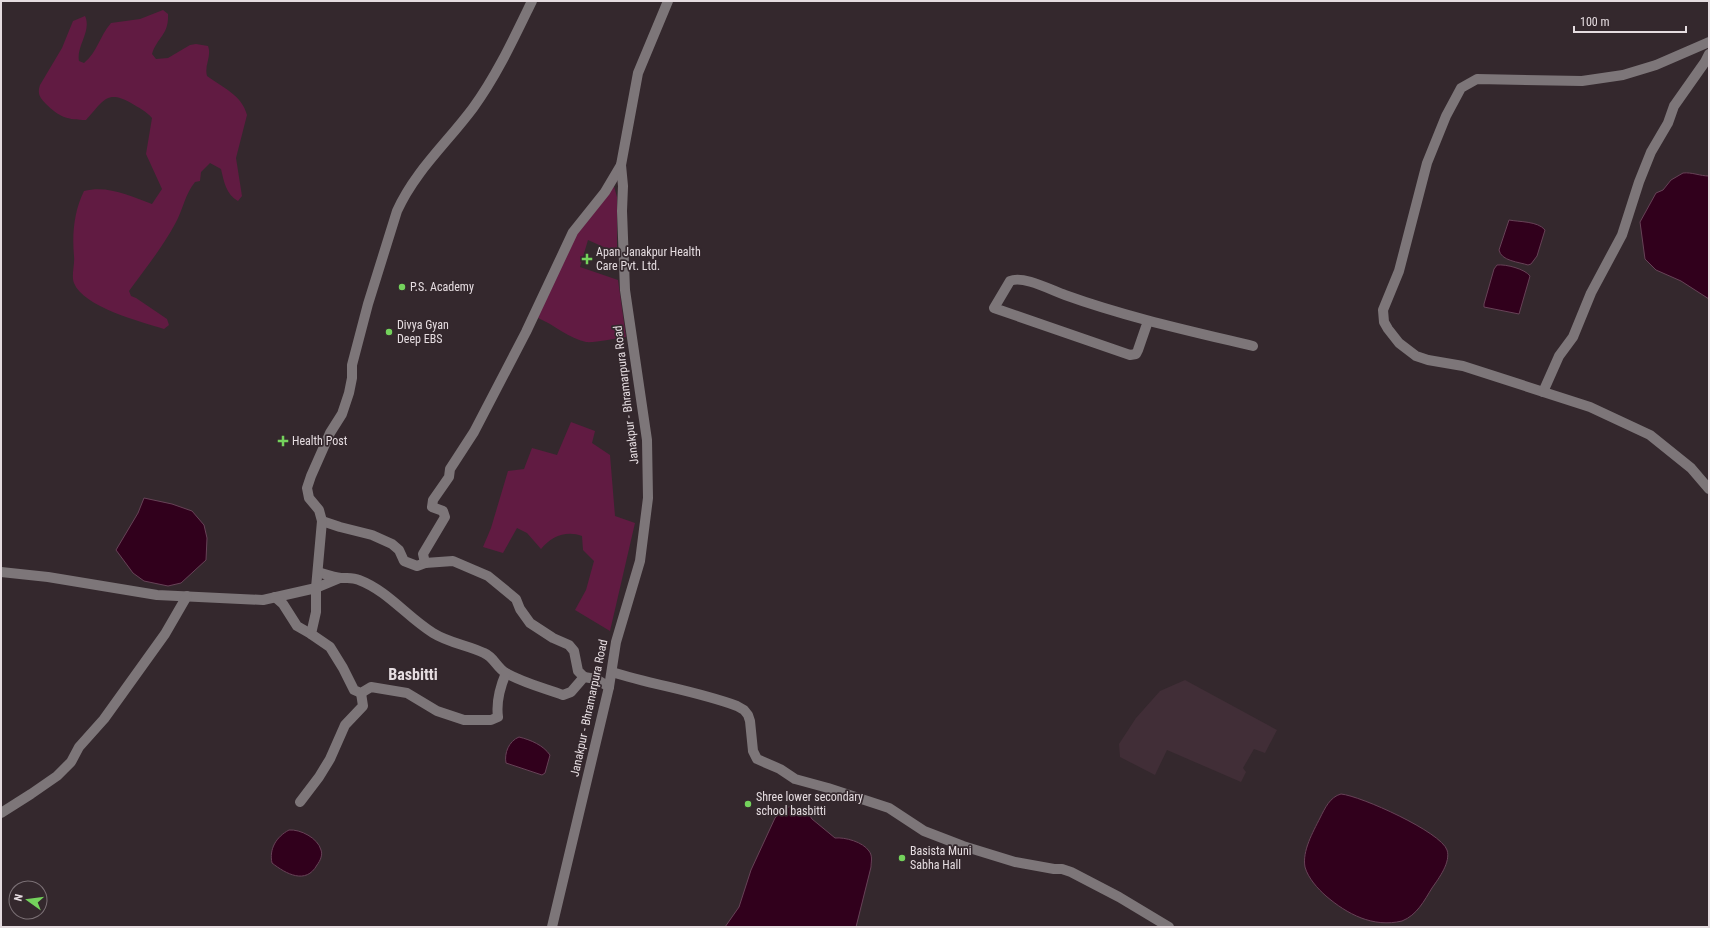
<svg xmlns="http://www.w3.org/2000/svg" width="1710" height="928" font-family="'Roboto Condensed',sans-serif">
  <rect width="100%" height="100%" fill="#34282d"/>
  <!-- built -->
  <polygon fill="#412e37" points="1185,680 1277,730 1265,753 1254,749 1243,768 1246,772 1241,782 1167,750 1155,775 1120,757 1119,744 1136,718 1160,691"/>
  <!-- green -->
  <g fill="#611b42">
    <path d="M163,10L168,14C169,35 158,36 152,54L156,59L168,58L190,45L196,44L208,46C212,57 204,65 207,76C222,87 242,95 247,115L236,158L242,196L238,201C226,194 224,182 221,169L210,163L201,172L200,181L195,182C185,194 183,210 175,224C162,248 145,269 129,291L131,296L136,298L167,319L169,325L164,329C142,322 83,307 74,283C71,276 75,264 74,256C72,234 74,211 84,191C108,185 130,196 152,204L162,189L146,154L152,118C146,111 139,108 131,103C106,89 103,102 86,120C68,120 59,117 46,104C40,98 37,94 40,85L62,48L73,21L85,16C92,31 76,46 79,61L84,63C98,51 99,37 111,23L140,19Z"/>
    <path d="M613,183L617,197V253L588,240L580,267L618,280L626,337C617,338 594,343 586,342C570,339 553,324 538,318L550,286L574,235Z"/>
    <path d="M571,422L595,431L592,443L610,455L615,516L635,523L610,631L575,610L586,590L594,561L583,550L582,536C567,530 551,536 541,549L527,533L517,528L503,553L483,547L491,528L508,471L524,469L532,448L557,455Z"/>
  </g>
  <!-- water -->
  <g fill="#31001c" stroke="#674257">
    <path d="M1683,173C1692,172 1700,176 1709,176V299L1681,281L1656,270L1645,259L1640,222L1656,193L1663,190L1671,180Z"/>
    <path d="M1509,220C1519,222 1538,221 1545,230L1537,256L1531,264L1528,265C1519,262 1501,261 1499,250Z"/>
    <path d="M1497,265C1506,264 1525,269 1530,276L1519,314L1484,307V304L1494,269Z"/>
    <polygon points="144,498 172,504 192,511 204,525 207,538 206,560 181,583 168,586 144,581 133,573 116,550 138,513"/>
    <path d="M519,737C531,740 543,745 550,755L545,773L542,775L506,763C504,753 509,741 519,737Z"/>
    <path d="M1341,794C1361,796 1441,832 1447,850C1451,862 1439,878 1432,888C1424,901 1417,915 1402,921C1373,928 1347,914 1326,896C1318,889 1308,878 1305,867C1302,851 1313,832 1320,818C1325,808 1330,797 1341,794Z"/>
    <path d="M791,806L808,813L812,819L835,838C845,837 863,842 869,851C873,856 871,862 871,867L856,927H725L739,907L751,870L775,818L784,809Z"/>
    <path d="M289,830C300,829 318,838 321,850C323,855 320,861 317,865C306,885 286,874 272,863C269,849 276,837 289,830Z"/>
  </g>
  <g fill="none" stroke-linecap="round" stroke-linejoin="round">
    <!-- minor -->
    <g stroke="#7d7679" stroke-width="10">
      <polyline points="1709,42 1656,65 1623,75 1582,81 1477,79 1461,88 1446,116 1427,163 1399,271 1383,310 1384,322 1388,329 1399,343 1416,356 1428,360 1463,366 1590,407 1650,435 1691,468 1709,489"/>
      <path d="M1148,321L1138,350L1136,354L1130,355L994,308L1010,281C1023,275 1051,290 1065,295C1126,317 1190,331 1253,346"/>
      <polyline points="1543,392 1559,356 1573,337 1591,293 1622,235 1639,182 1651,152 1668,123 1674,106 1705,62 1709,54"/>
      <polyline points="322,521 340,527 372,535 392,544 399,550 404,561 417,566 425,563 453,561 488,576 516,599 520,609 530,623 553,638 569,645 574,651 578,671 584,677"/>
      <polyline points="425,563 423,554 445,517 443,511 432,507 433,500 449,477 450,469 474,432 526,332 573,232 605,192 621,165"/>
      <polyline points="1,572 48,577 157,595 263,600 316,588 340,578"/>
      <path d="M318,572C325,574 333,577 341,578C348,578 353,577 359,580C388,591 407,617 433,633C449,643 467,645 484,653C494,657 497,668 506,673C524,683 544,688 563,695L571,692L584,677L596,679L609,687"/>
      <polyline points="275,597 283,604 297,626 311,634"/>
      <path d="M612,672C653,685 696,691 737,706L744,710L748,715L750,721L753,751L757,759L780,769L795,779L828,788L889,808L924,831L963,846L1015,862L1054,869H1062L1071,872L1119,897L1169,927"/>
      <path d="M506,673C500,687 496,702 498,717L491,720H464L437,711L407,693L371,687L361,693L354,690L343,668L330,647L311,634L316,612V588L322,521L319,510L309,498L307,488L311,476L330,433L342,414L349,393L352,378V365L368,304L397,211C415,171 447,143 473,108C497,75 514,38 532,1"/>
      <polyline points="300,802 319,777 330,759 345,725 363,706 361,693"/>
      <polyline points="1,813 31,794 57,776 71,762 79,747 104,719 165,634 187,596"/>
      <polyline points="552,927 609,687 616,642 640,561 648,498 647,440 625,290 622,211 623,186 621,165 638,73 668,1"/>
    </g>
  </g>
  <!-- markers -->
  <g fill="#74d25c" stroke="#34282d" stroke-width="1.5">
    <path d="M585 253h4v4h4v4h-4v4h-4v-4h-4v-4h4z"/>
    <circle cx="402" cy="287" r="4"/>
    <circle cx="389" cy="332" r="4"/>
    <path d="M281 435h4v4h4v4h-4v4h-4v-4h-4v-4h4z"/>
    <circle cx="748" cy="804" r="4"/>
    <circle cx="902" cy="858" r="4"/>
  </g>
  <g text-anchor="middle" stroke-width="3.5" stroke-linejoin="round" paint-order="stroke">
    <!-- poi labels -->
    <g font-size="12" fill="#e5dce0" stroke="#34282d" text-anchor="start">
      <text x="596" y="256">Apan Janakpur Health<tspan x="596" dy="14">Care Pvt. Ltd.</tspan></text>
      <text x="410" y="291">P.S. Academy</text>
      <text x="397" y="329">Divya Gyan<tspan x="397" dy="14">Deep EBS</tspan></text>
      <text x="292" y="445">Health Post</text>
      <text x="756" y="801">Shree lower secondary<tspan x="756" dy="14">school basbitti</tspan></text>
      <text x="910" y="855">Basista Muni<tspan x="910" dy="14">Sabha Hall</tspan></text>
    </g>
    <!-- street labels -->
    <g font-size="12" fill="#e5dce0" stroke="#34282d">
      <text transform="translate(626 395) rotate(-97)" y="4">Janakpur - Bhramarpura Road</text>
      <text transform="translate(589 708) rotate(-78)" y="4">Janakpur - Bhramarpura Road</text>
    </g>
    <!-- district labels -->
    <g font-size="16" font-weight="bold" fill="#e5dce0" stroke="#34282d">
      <text x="413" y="680">Basbitti</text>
    </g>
  </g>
  <!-- border -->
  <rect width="1710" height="928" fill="none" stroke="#e5dce0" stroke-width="4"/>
  <!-- north arrow -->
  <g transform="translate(28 900) rotate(284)"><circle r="19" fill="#34282d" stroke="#7b7075"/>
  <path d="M0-3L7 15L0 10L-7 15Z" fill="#74d25c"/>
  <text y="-6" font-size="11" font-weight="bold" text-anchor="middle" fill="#e5dce0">N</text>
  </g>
  <!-- scale -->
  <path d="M1574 26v6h112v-6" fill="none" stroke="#e5dce0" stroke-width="2"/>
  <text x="1580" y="26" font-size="12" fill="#e5dce0" stroke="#34282d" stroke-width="3" paint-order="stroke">100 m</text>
</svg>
